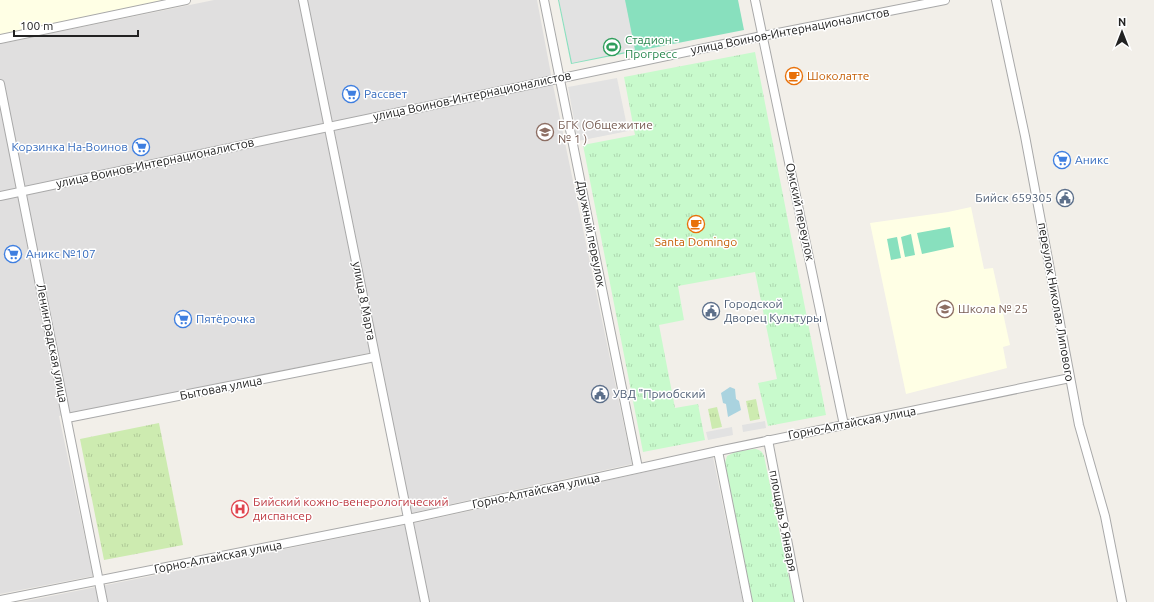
<svg xmlns="http://www.w3.org/2000/svg" width="1154" height="602" font-family="Ubuntu,sans-serif">
  <defs>
    <pattern id="grass-tufts" width="24" height="20" patternUnits="userSpaceOnUse"><rect width="24" height="20" fill="#cdebb0"/><path d="M3 7l-1-3M5 7V3M7 7l1-3M15 17l-1-3M17 17v-4M19 17l1-3" fill="none" stroke="#b0c997"/></pattern>
    <pattern id="park-tufts" width="24" height="20" patternUnits="userSpaceOnUse"><rect width="24" height="20" fill="#c8facc"/><path d="M3 7l-1-3M5 7V3M7 7l1-3M15 17l-1-3M17 17v-4M19 17l1-3" fill="none" stroke="#acd6af"/></pattern>
  </defs>
  <rect width="100%" height="100%" fill="#f2efe9"/>
  <!-- residential -->
  <g fill="#e0dfdf">
    <polygon points="214,0 537,0 553,85 632,464 411,513 378,351 59,416 93,576 0,594 0,44"/>
    <polygon points="713,457 743,602 21,602 415,523"/>
  </g>
  <!-- education -->
  <g fill="#ffffe5">
    <polygon points="0,0 164,0 0,36"/>
    <polygon points="971,207 984,269 993,268 1010,345 1003,347 1007,368 906,394 870,223 948,212"/>
  </g>
  <!-- grass -->
  <g fill="url(#grass-tufts)">
    <polygon points="756,399 760,419 750,421 746,401"/>
    <polygon points="717,407 722,427 712,429 708,409"/>
    <polygon points="159,423 183,545 104,560 80,439"/>
  </g>
  <!-- park -->
  <g fill="url(#park-tufts)">
    <polygon points="755,52 826,415 768,426 758,383 777,379 755,272 678,286 684,320 659,325 675,408 698,404 705,440 643,452 583,145 635,135 624,77"/>
    <path d="M754,449C759,449 762,451 764,456L794,602H752L725,463L727,456L735,452Z"/>
  </g>
  <!-- pitch -->
  <g fill="#88e0be">
    <polygon points="558,0 738,0 744,30 571,64"/>
    <polygon points="950,227 954,247 922,254 917,233"/>
    <polygon points="911,234 915,255 905,257 901,237"/>
    <polygon points="897,237 901,258 891,260 887,239"/>
  </g>
  <!-- parking -->
  <g fill="#e2e2e2">
    <polygon points="559,0 625,0 635,50 572,63"/>
    <polygon points="617,78 628,131 578,141 568,87"/>
    <polygon points="765,421 766,428 743,432 742,425"/>
    <polygon points="732,427 733,435 708,440 706,432"/>
  </g>
  <!-- water -->
  <polygon fill="#aad3df" points="730,387 735,389 736,399 739,401 741,410 728,417 726,404 723,403 721,393"/>
  <g fill="none" stroke-linecap="round" stroke-linejoin="round">
    <!-- minor casing -->
    <g stroke="#a9a9a9" stroke-width="10">
      <g id="minor">
        <polyline points="303,0 425,602"/>
        <polyline points="544,0 638,468"/>
        <polyline points="755,0 844,425"/>
        <polyline points="996,0 1025,136 1079,425 1105,516 1122,602"/>
        <polyline points="0,39 186,0"/>
        <polyline points="0,84 103,602"/>
        <polyline points="0,196 762,36 945,0"/>
        <polyline points="67,418 375,357"/>
        <polyline points="768,440 799,602"/>
        <polyline points="718,451 748,602"/>
        <polyline points="0,600 408,519 718,451 1070,378"/>
      </g>
    </g>
    <!-- minor -->
    <use href="#minor" stroke="#fff" stroke-width="8"/>
  </g>
  <!-- icons -->
  <defs>
    <g id="stadium-ring" transform="scale(0.9)"><circle r="9.5" fill="#fff" stroke="#2e9e5b" stroke-width="1.5"/><path d="M0-5a6.5 5 0 1 0 0 10a6.5 5 0 1 0 0-10ZM-3.5-1.8h7v3.6h-7Z" fill="#2e9e5b"/></g>
    <g id="cafe-ring" transform="scale(0.9)"><circle r="9.5" fill="#fff" stroke="#e8710a" stroke-width="1.5"/><path d="M-5.5-4.5H6V0H3Q3 3.5 0 3.5H-2.5Q-5.5 3.5-5.5 0ZM3-3.2v2h1.7v-2ZM-6 4.5H4V6H-6Z" fill="#e8710a"/></g>
    <g id="supermarket-ring" transform="scale(0.9)"><circle r="9.5" fill="#fff" stroke="#3f7fe0" stroke-width="1.5"/><path d="M-6-5.5h2.5l.6 2H6L4.5 2H-2.5L-4.4-4H-6ZM-1.5 3.2a1.3 1.3 0 1 0 .1 0ZM3 3.2a1.3 1.3 0 1 0 .1 0Z" fill="#3f7fe0"/></g>
    <g id="university-ring" transform="scale(0.9)"><circle r="9.5" fill="#fff" stroke="#8d6e63" stroke-width="1.5"/><path d="M0-5L7-2L0 1L-7-2ZM-4 1L0 2.5L4 1V4Q0 6-4 4Z" fill="#8d6e63"/></g>
    <g id="civic-ring" transform="scale(0.9)"><circle r="9.5" fill="#fff" stroke="#5c6f8a" stroke-width="1.5"/><path d="M-.6-6.5H3V-4.5H.6V-3L4-1V1h2V6H-6V1h2V-1L-.6-3ZM-1.2 2.5V6h2.4V2.5Z" fill="#5c6f8a"/></g>
    <g id="school-ring" transform="scale(0.9)"><circle r="9.5" fill="#fff" stroke="#8d6e63" stroke-width="1.5"/><path d="M0-5L7-2L0 1L-7-2ZM-4 1L0 2.5L4 1V4Q0 6-4 4Z" fill="#8d6e63"/></g>
    <g id="hospital-ring" transform="scale(0.9)"><circle r="9.5" fill="#fff" stroke="#e0444e" stroke-width="1.5"/><path d="M-5-5h3v3.5h4V-5h3V5h-3V1.5h-4V5h-3Z" fill="#e0444e"/></g>
  </defs>
  <g fill-rule="evenodd">
    <use href="#stadium-ring" x="612" y="47"/>
    <use href="#cafe-ring" x="794" y="76"/>
    <use href="#supermarket-ring" x="351" y="94"/>
    <use href="#university-ring" x="545" y="132"/>
    <use href="#supermarket-ring" x="141" y="147"/>
    <use href="#supermarket-ring" x="1062" y="160"/>
    <use href="#civic-ring" x="1065" y="198"/>
    <use href="#cafe-ring" x="696" y="224"/>
    <use href="#supermarket-ring" x="13" y="254"/>
    <use href="#school-ring" x="945" y="309"/>
    <use href="#civic-ring" x="711" y="311"/>
    <use href="#supermarket-ring" x="183" y="319"/>
    <use href="#civic-ring" x="600" y="394"/>
    <use href="#hospital-ring" x="240" y="509"/>
  </g>
  <g text-anchor="middle" stroke-width="3" stroke-linejoin="round" paint-order="stroke">
    <!-- street labels -->
    <g font-size="12" fill="#222" stroke="#fff">
      <text transform="translate(790 31) rotate(-11)" y="4">улица Воинов-Интернационалистов</text>
      <text transform="translate(472 96) rotate(-12)" y="4">улица Воинов-Интернационалистов</text>
      <text transform="translate(155 163) rotate(-12)" y="4">улица Воинов-Интернационалистов</text>
      <text transform="translate(800 212) rotate(78)" y="4">Омский переулок</text>
      <text transform="translate(591 234) rotate(79)" y="4">Дружный переулок</text>
      <text transform="translate(364 301) rotate(79)" y="4">улица 8 Марта</text>
      <text transform="translate(1056 302) rotate(80)" y="4">переулок Николая Липового</text>
      <text transform="translate(52 343) rotate(79)" y="4">Ленинградская улица</text>
      <text transform="translate(221 388) rotate(-11)" y="4">Бытовая улица</text>
      <text transform="translate(852 423) rotate(-11)" y="4">Горно-Алтайская улица</text>
      <text transform="translate(536 491) rotate(-12)" y="4">Горно-Алтайская улица</text>
      <text transform="translate(783 521) rotate(79)" y="4">площадь 9 Января</text>
      <text transform="translate(218 557) rotate(-11)" y="4">Горно-Алтайская улица</text>
    </g>
    <!-- leisure labels -->
    <g font-size="12" fill="#27864d" stroke="#fff" text-anchor="start">
      <text x="625" y="44">Стадион -<tspan x="625" dy="14">Прогресс</tspan></text>
    </g>
    <!-- food labels -->
    <g font-size="12" fill="#c56008" stroke="#fff" text-anchor="start">
      <text x="807" y="80">Шоколатте</text>
      <text x="696" y="246" text-anchor="middle">Santa Domingo</text>
    </g>
    <!-- shop labels -->
    <g font-size="12" fill="#366cbe" stroke="#fff" text-anchor="start">
      <text x="364" y="98">Рассвет</text>
      <text x="128" y="151" text-anchor="end">Корзинка На-Воинов</text>
      <text x="1075" y="164">Аникс</text>
      <text x="26" y="258">Аникс №107</text>
      <text x="196" y="323">Пятёрочка</text>
    </g>
    <!-- education labels -->
    <g font-size="12" fill="#785e54" stroke="#fff" text-anchor="start">
      <text x="558" y="129">БГК (Общежитие<tspan x="558" dy="14">№ 1 )</tspan></text>
      <text x="958" y="313">Школа № 25</text>
    </g>
    <!-- service labels -->
    <g font-size="12" fill="#4e5e75" stroke="#fff" text-anchor="start">
      <text x="1052" y="202" text-anchor="end">Бийск 659305</text>
      <text x="724" y="308">Городской<tspan x="724" dy="14">Дворец Культуры</tspan></text>
      <text x="613" y="398">УВД "Приобский</text>
    </g>
    <!-- health labels -->
    <g font-size="12" fill="#be3a42" stroke="#fff" text-anchor="start">
      <text x="253" y="506">Бийский кожно-венерологический<tspan x="253" dy="14">диспансер</tspan></text>
    </g>
  </g>
  <!-- north arrow -->
  <g transform="translate(1122 32)" stroke="#ffffff" stroke-width="3" paint-order="stroke">
  <path d="M0-3L7 15L0 10L-7 15Z" fill="#222222"/>
  <text y="-6" font-size="11" font-weight="bold" text-anchor="middle" fill="#222222">N</text>
  </g>
  <!-- scale -->
  <path d="M14 30v6h124v-6" fill="none" stroke="#222222" stroke-width="2"/>
  <text x="20" y="30" font-size="12" fill="#222222" stroke="#ffffff" stroke-width="3" paint-order="stroke">100 m</text>
</svg>
